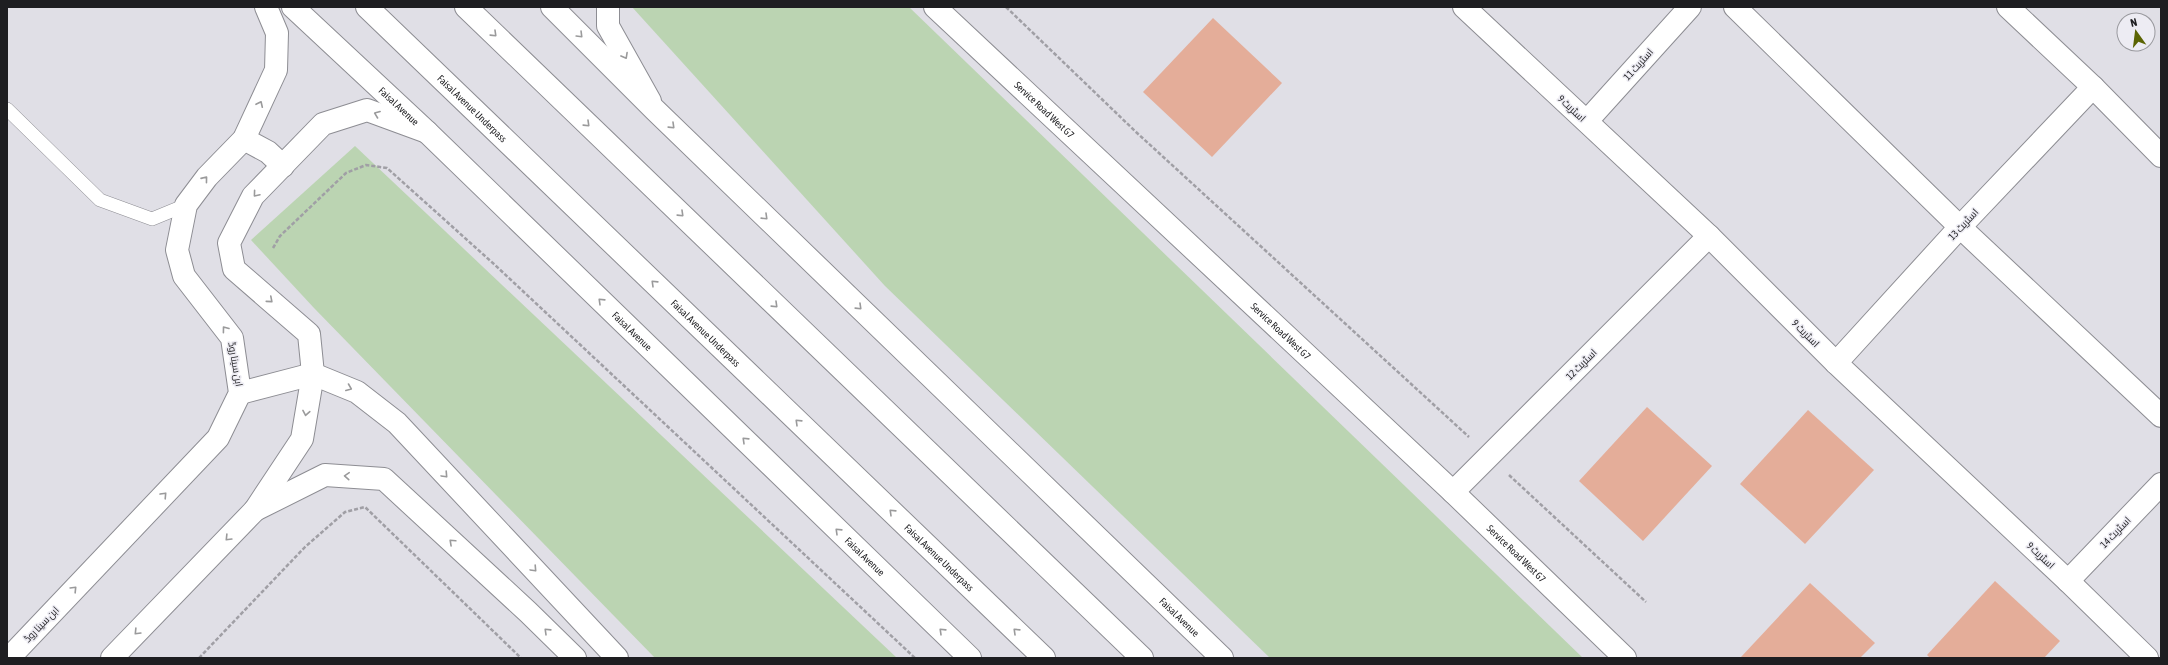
<svg xmlns="http://www.w3.org/2000/svg" width="2168" height="665" font-family="'Asap Condensed',Cairo,sans-serif">
  <rect width="100%" height="100%" fill="#e0dfe6"/>
  <!-- green -->
  <g fill="#bbd4b2">
    <polygon points="632,7 909,7 1583,658 1270,658 885,286"/>
    <polygon points="355,146 897,658 655,658 314,308 251,240"/>
  </g>
  <!-- building -->
  <g fill="#e4ad99">
    <polygon points="1213,18 1282,83 1212,157 1143,92"/>
    <polygon points="1647,407 1712,466 1643,541 1579,481"/>
    <polygon points="1808,410 1874,470 1805,544 1740,484"/>
    <polygon points="1995,581 2060,641 2044,658 1930,658 1927,655"/>
    <polygon points="1810,583 1875,643 1860,658 1743,658 1741,657"/>
  </g>
  <g fill="none" stroke-linecap="round" stroke-linejoin="round">
    <!-- service casing -->
    <g stroke="#8d8d93" stroke-width="14">
      <polyline id="service" points="7,109 100,200 152,219 186,205"/>
    </g>
    <!-- minor casing -->
    <g stroke="#8d8d93" stroke-width="24">
      <g id="minor">
        <polyline points="1464,7 1709,236 1836,363 2068,581 2147,658"/>
        <polyline points="1735,7 1960,227 2161,416"/>
        <polyline points="2008,7 2093,87 2161,156"/>
        <polyline points="1587,121 1690,7"/>
        <polyline points="1836,363 1960,227 2093,87"/>
        <polyline points="240,393 313,374 357,392 397,423 617,658"/>
        <polyline points="1453,492 1709,236"/>
        <polyline points="255,510 325,475 384,479 528,612 575,658"/>
        <polyline points="2068,581 2161,484"/>
      </g>
    </g>
    <!-- tertiary casing -->
    <g stroke="#8d8d93" stroke-width="24">
      <g id="tertiary">
        <path id="s1" d="M935,7L1453,492L1625,658"/>
      </g>
    </g>
    <!-- secondary casing -->
    <g stroke="#8d8d93" stroke-width="24">
      <g id="secondary">
        <polyline points="608,7 608,26 650,101"/>
        <polyline points="244,139 268,152 283,166"/>
        <polyline points="9,658 218,438 240,393 232,338 184,276 177,250 186,205 207,177 244,139 276,70 277,33 266,7"/>
        <polyline points="112,658 255,510 302,439 313,374 309,334 234,269 229,243 253,196 323,124 367,110 427,132"/>
      </g>
    </g>
    <!-- primary casing -->
    <g stroke="#8d8d93" stroke-width="24">
      <g id="primary">
        <path id="s2" d="M293,7L427,132L970,658"/>
        <path id="s3" d="M367,7L1044,658"/>
        <polyline points="466,7 1142,658"/>
        <path id="s4" d="M552,7L655,110L1222,658"/>
      </g>
    </g>
    <!-- path -->
    <g stroke="#a09fa5" stroke-width="2.5" stroke-dasharray="4 2" stroke-linecap="butt">
      <polyline points="1006,7 1136,132 1469,437"/>
      <polyline points="273,248 280,236 346,173 366,165 387,168 495,265 915,658"/>
      <polyline points="1509,475 1646,602"/>
      <polyline points="199,658 305,547 345,512 365,507 521,658"/>
    </g>
    <!-- service -->
    <use href="#service" stroke="#fff" stroke-width="13"/>
    <!-- minor -->
    <use href="#minor" stroke="#fff" stroke-width="22"/>
    <!-- tertiary -->
    <use href="#tertiary" stroke="#fff" stroke-width="22"/>
    <!-- secondary -->
    <use href="#secondary" stroke="#fff" stroke-width="22"/>
    <!-- primary -->
    <use href="#primary" stroke="#fff" stroke-width="22"/>
  </g>
  <!-- one-way arrows -->
  <defs><path id="oneway-chevron" d="M-2-3.5L2.5 0L-2 3.5" fill="none" stroke-width="1.6" stroke-linecap="round" stroke-linejoin="round"/></defs>
  <g stroke="#9a9a9b">
    <use href="#oneway-chevron" transform="translate(494 34) rotate(44)"/>
    <use href="#oneway-chevron" transform="translate(580 35) rotate(45)"/>
    <use href="#oneway-chevron" transform="translate(625 56) rotate(61)"/>
    <use href="#oneway-chevron" transform="translate(260 104) rotate(-65)"/>
    <use href="#oneway-chevron" transform="translate(377 114) rotate(-159)"/>
    <use href="#oneway-chevron" transform="translate(587 124) rotate(44)"/>
    <use href="#oneway-chevron" transform="translate(672 126) rotate(44)"/>
    <use href="#oneway-chevron" transform="translate(205 179) rotate(-51)"/>
    <use href="#oneway-chevron" transform="translate(256 194) rotate(130)"/>
    <use href="#oneway-chevron" transform="translate(681 214) rotate(44)"/>
    <use href="#oneway-chevron" transform="translate(765 217) rotate(44)"/>
    <use href="#oneway-chevron" transform="translate(654 283) rotate(-136)"/>
    <use href="#oneway-chevron" transform="translate(270 300) rotate(41)"/>
    <use href="#oneway-chevron" transform="translate(601 301) rotate(-136)"/>
    <use href="#oneway-chevron" transform="translate(775 305) rotate(44)"/>
    <use href="#oneway-chevron" transform="translate(859 307) rotate(44)"/>
    <use href="#oneway-chevron" transform="translate(225 329) rotate(-127)"/>
    <use href="#oneway-chevron" transform="translate(349 388) rotate(22)"/>
    <use href="#oneway-chevron" transform="translate(306 413) rotate(100)"/>
    <use href="#oneway-chevron" transform="translate(798 422) rotate(-136)"/>
    <use href="#oneway-chevron" transform="translate(745 440) rotate(-136)"/>
    <use href="#oneway-chevron" transform="translate(445 475) rotate(47)"/>
    <use href="#oneway-chevron" transform="translate(347 476) rotate(-176)"/>
    <use href="#oneway-chevron" transform="translate(164 495) rotate(-47)"/>
    <use href="#oneway-chevron" transform="translate(892 512) rotate(-136)"/>
    <use href="#oneway-chevron" transform="translate(838 531) rotate(-136)"/>
    <use href="#oneway-chevron" transform="translate(228 538) rotate(134)"/>
    <use href="#oneway-chevron" transform="translate(452 542) rotate(-137)"/>
    <use href="#oneway-chevron" transform="translate(534 569) rotate(47)"/>
    <use href="#oneway-chevron" transform="translate(74 589) rotate(-46)"/>
    <use href="#oneway-chevron" transform="translate(547 631) rotate(-136)"/>
    <use href="#oneway-chevron" transform="translate(942 631) rotate(-136)"/>
    <use href="#oneway-chevron" transform="translate(1016 631) rotate(-136)"/>
    <use href="#oneway-chevron" transform="translate(137 632) rotate(134)"/>
  </g>
  <g text-anchor="middle" stroke-width="3" stroke-linejoin="round" paint-order="stroke">
    <!-- street labels -->
    <g font-size="10" fill="#1e1e21" stroke="#edecf3">
      <text transform="translate(1638 64) rotate(-48)" y="4">اسٹریٹ 11</text>
      <text dy="4" stroke="none"><textPath href="#s2" startOffset="145">Faisal Avenue</textPath></text>
      <text dy="4" stroke="none"><textPath href="#s3" startOffset="146">Faisal Avenue Underpass</textPath></text>
      <text transform="translate(1572 108) rotate(43)" y="4">اسٹریٹ 9</text>
      <text dy="4" stroke="none"><textPath href="#s1" startOffset="150">Service Road West G7</textPath></text>
      <text transform="translate(1963 224) rotate(-47)" y="4">اسٹریٹ 13</text>
      <text dy="4" stroke="none"><textPath href="#s2" startOffset="469">Faisal Avenue</textPath></text>
      <text dy="4" stroke="none"><textPath href="#s1" startOffset="474">Service Road West G7</textPath></text>
      <text dy="4" stroke="none"><textPath href="#s3" startOffset="470">Faisal Avenue Underpass</textPath></text>
      <text transform="translate(1806 333) rotate(45)" y="4">اسٹریٹ 9</text>
      <text transform="translate(236 364) rotate(80)" y="4">ابن سینا روڈ</text>
      <text transform="translate(1581 364) rotate(-45)" y="4">اسٹریٹ 12</text>
      <text transform="translate(2115 532) rotate(-46)" y="4">اسٹریٹ 14</text>
      <text dy="4" stroke="none"><textPath href="#s1" startOffset="798">Service Road West G7</textPath></text>
      <text transform="translate(2041 555) rotate(43)" y="4">اسٹریٹ 9</text>
      <text dy="4" stroke="none"><textPath href="#s2" startOffset="793">Faisal Avenue</textPath></text>
      <text dy="4" stroke="none"><textPath href="#s3" startOffset="794">Faisal Avenue Underpass</textPath></text>
      <text dy="4" stroke="none"><textPath href="#s4" startOffset="875">Faisal Avenue</textPath></text>
      <text transform="translate(41 624) rotate(-46)" y="4">ابن سینا روڈ</text>
    </g>
  </g>
  <!-- border -->
  <rect width="2168" height="665" fill="none" stroke="#1e1e21" stroke-width="16"/>
  <!-- north arrow -->
  <g transform="translate(2136 32) rotate(346)"><circle r="19" fill="#edecf3" stroke="#9a9a9f"/>
  <path d="M0-3L7 15L0 10L-7 15Z" fill="#5b6403"/>
  <text y="-6" font-size="11" font-weight="bold" text-anchor="middle" fill="#1e1e21">N</text>
  </g>
</svg>
